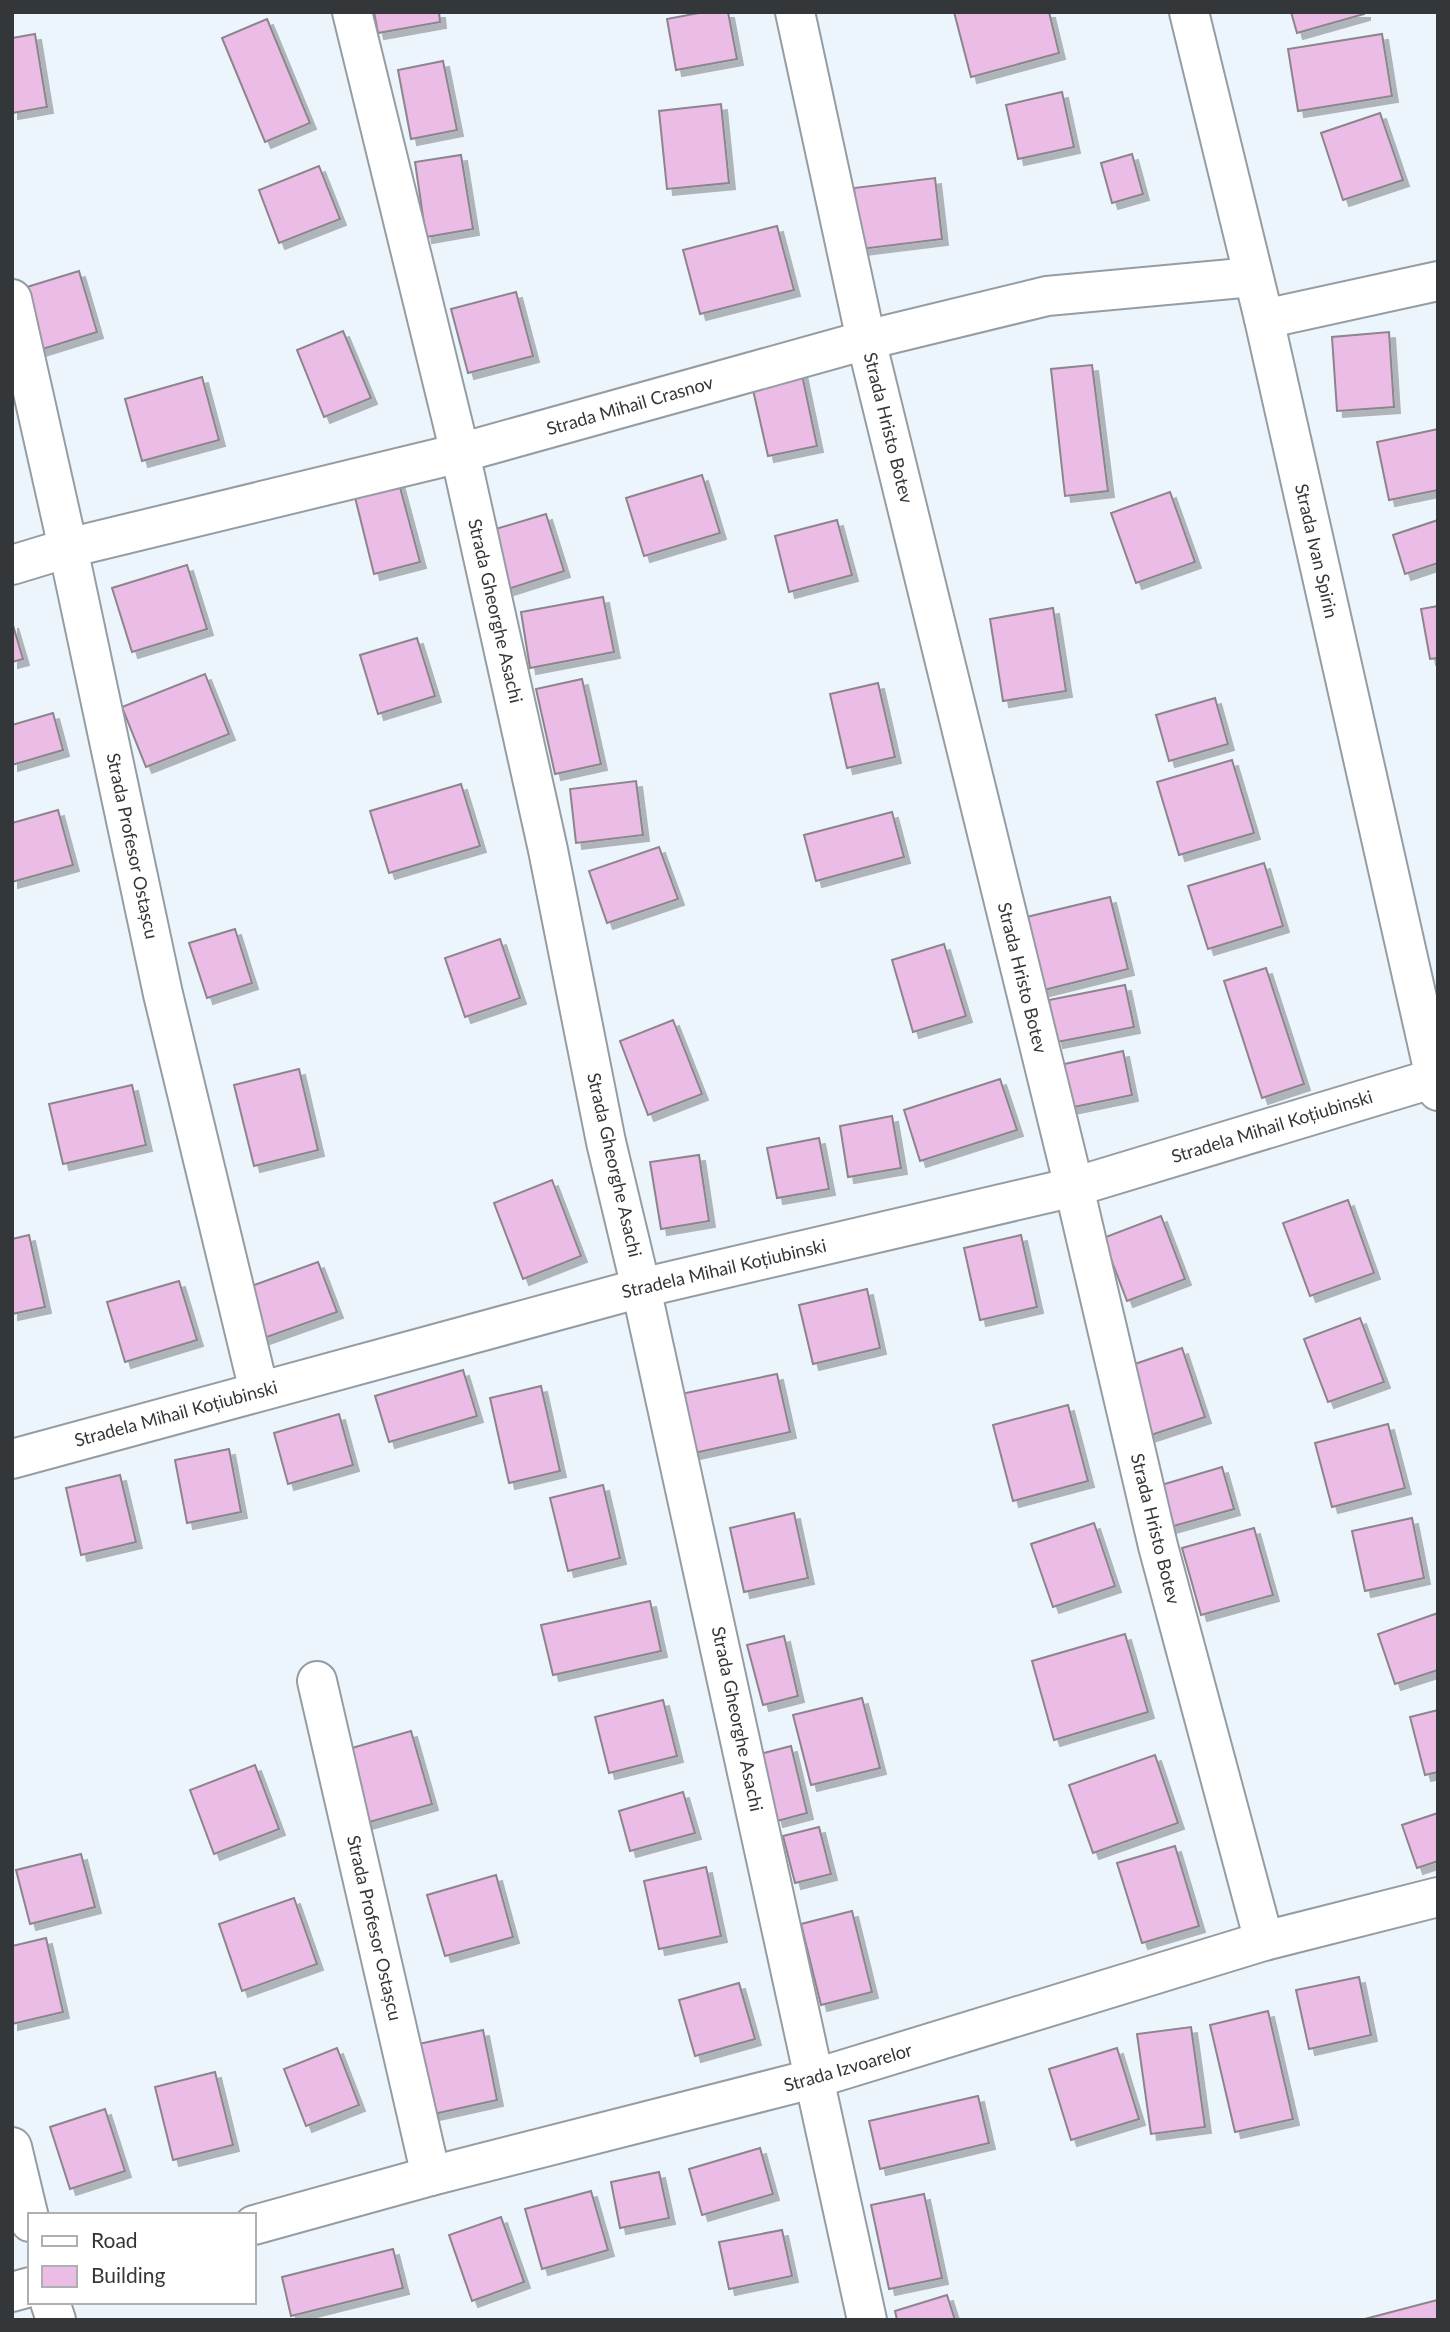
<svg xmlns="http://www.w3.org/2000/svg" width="1450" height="2332" font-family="Lato,sans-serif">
  <defs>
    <filter id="shadow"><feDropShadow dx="6" dy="6" stdDeviation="0" flood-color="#0004"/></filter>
  </defs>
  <rect width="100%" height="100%" fill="#edf5fc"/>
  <!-- building -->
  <g fill="#ebbce6" stroke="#8c858b" stroke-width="2" filter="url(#shadow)">
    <polygon points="374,12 439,12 440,22 378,33"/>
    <polygon points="704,12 728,12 737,59 676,70 667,19"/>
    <polygon points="954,12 1049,12 1059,53 971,77"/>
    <polygon points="1291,12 1364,12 1364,14 1297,33"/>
    <polygon points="267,19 310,123 265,142 222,38"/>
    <polygon points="35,34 47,107 12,113 12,38"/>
    <polygon points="1382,34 1392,96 1298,111 1288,49"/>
    <polygon points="443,61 457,130 411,139 398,70"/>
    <polygon points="1062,92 1074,147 1018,159 1006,105"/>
    <polygon points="721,104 729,183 667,189 659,111"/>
    <polygon points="1380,113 1403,180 1343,200 1321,133"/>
    <polygon points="1132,154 1143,194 1112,203 1101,163"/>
    <polygon points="461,155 473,229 426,237 415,162"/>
    <polygon points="319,166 340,219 279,243 259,190"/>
    <polygon points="935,178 942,239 861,249 854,188"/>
    <polygon points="777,226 794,290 700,314 683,250"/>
    <polygon points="79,271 97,332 33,352 14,291"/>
    <polygon points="516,292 533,356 468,373 451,309"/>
    <polygon points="343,331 371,398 324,417 297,350"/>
    <polygon points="1389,332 1394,407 1337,411 1332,337"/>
    <polygon points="1092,365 1108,491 1065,496 1051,369"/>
    <polygon points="801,370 817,446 768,456 751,381"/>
    <polygon points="202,377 219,440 142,461 125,399"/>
    <polygon points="1438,429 1438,490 1389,500 1377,442"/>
    <polygon points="393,461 420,562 374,574 349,473"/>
    <polygon points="702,475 720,533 644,556 626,498"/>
    <polygon points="1170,492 1195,562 1136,583 1111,513"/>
    <polygon points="546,514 564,571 508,589 489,531"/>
    <polygon points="837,520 852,575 789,592 775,536"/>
    <polygon points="1438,520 1438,563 1405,574 1393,535"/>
    <polygon points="187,565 207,629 132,652 112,588"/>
    <polygon points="603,597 614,652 530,668 521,612"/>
    <polygon points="1438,606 1438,658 1430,659 1421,609"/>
    <polygon points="1053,608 1066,691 1003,701 990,619"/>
    <polygon points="12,622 23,659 12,662"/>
    <polygon points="417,638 435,696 378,714 360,655"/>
    <polygon points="205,674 229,734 146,767 122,707"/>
    <polygon points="582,679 601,764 555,774 536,689"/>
    <polygon points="878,683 895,757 847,768 830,694"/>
    <polygon points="1215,698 1228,744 1169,761 1156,715"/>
    <polygon points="53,713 63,750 12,765 12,725"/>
    <polygon points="1232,760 1254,833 1179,855 1157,782"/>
    <polygon points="636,781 643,835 576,843 570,789"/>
    <polygon points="461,784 480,846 389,873 370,811"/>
    <polygon points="58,810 73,865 12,882 12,823"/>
    <polygon points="892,812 904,857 816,881 804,835"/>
    <polygon points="659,847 678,899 607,923 589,871"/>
    <polygon points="1264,863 1283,926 1208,949 1188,886"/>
    <polygon points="1110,897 1128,969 1036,992 1018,919"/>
    <polygon points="235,929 252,983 207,998 189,943"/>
    <polygon points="500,939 520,998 465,1017 445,958"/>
    <polygon points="944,944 966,1016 913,1032 892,960"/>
    <polygon points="1266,968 1304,1084 1262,1098 1224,981"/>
    <polygon points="1125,985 1134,1027 1057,1042 1049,1000"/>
    <polygon points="673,1020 702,1094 648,1115 620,1041"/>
    <polygon points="1123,1051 1132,1095 1069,1108 1060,1065"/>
    <polygon points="299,1069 318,1150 254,1166 234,1085"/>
    <polygon points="1000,1079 1017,1130 920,1161 904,1110"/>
    <polygon points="132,1085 146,1145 63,1164 49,1104"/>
    <polygon points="892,1116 901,1168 848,1177 840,1126"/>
    <polygon points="819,1138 829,1189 777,1198 767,1148"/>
    <polygon points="699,1155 709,1221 661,1229 650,1162"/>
    <polygon points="552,1180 581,1256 523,1279 494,1203"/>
    <polygon points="1348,1200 1374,1273 1310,1296 1283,1223"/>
    <polygon points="1161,1216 1185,1279 1127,1301 1103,1238"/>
    <polygon points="29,1235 45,1307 12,1314 12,1239"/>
    <polygon points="1021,1235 1037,1307 980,1320 964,1248"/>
    <polygon points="318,1262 337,1312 264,1338 246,1288"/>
    <polygon points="179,1281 197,1340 125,1362 107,1302"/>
    <polygon points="867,1289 880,1348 813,1364 799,1305"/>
    <polygon points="1360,1318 1384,1382 1328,1402 1304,1339"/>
    <polygon points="1182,1348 1205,1417 1148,1436 1126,1367"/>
    <polygon points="463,1370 477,1416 389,1442 375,1396"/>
    <polygon points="777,1374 790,1432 694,1453 681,1394"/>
    <polygon points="541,1386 560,1471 509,1483 490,1398"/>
    <polygon points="1068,1405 1088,1481 1013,1501 993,1425"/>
    <polygon points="339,1414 353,1465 288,1484 274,1433"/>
    <polygon points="1388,1424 1405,1488 1332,1507 1315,1443"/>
    <polygon points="229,1449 241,1512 187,1523 175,1460"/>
    <polygon points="1222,1467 1234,1509 1170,1527 1158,1486"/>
    <polygon points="120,1475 136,1542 81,1555 66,1488"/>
    <polygon points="603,1485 620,1558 568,1571 550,1498"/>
    <polygon points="794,1513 808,1578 744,1592 730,1528"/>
    <polygon points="1412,1518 1424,1578 1365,1591 1352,1531"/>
    <polygon points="1094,1523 1115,1586 1053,1607 1031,1544"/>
    <polygon points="1254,1528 1273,1595 1201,1615 1182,1548"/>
    <polygon points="650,1601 661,1651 553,1675 541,1625"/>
    <polygon points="1438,1613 1438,1670 1395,1684 1378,1634"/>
    <polygon points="1125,1634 1148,1712 1054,1740 1032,1661"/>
    <polygon points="784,1636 798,1696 763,1705 747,1645"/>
    <polygon points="862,1698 880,1768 811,1785 793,1715"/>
    <polygon points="663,1700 677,1756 609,1773 595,1717"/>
    <polygon points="1438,1710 1438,1772 1425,1775 1410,1717"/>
    <polygon points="411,1731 432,1804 366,1823 345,1750"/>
    <polygon points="791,1746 807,1813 777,1821 760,1754"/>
    <polygon points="1155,1755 1178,1823 1093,1853 1069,1785"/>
    <polygon points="255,1765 279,1829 214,1854 190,1790"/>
    <polygon points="683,1792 695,1833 630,1851 619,1811"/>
    <polygon points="1438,1813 1438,1861 1417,1868 1402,1825"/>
    <polygon points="819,1827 831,1874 795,1883 783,1836"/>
    <polygon points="1175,1846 1199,1926 1142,1943 1117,1863"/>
    <polygon points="81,1854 95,1907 30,1924 16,1870"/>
    <polygon points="706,1867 721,1936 659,1949 644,1881"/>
    <polygon points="496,1875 513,1937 445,1956 427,1895"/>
    <polygon points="294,1898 317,1964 242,1991 219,1924"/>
    <polygon points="852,1911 872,1992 821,2005 801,1924"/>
    <polygon points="46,1938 63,2012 12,2024 12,1946"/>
    <polygon points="1359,1977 1371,2035 1309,2049 1296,1990"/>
    <polygon points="739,1983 755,2039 695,2056 679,2000"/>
    <polygon points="1268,2011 1293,2119 1235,2132 1210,2025"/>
    <polygon points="1191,2027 1205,2127 1151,2134 1137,2034"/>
    <polygon points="483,2030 497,2100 429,2115 414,2045"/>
    <polygon points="337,2048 359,2105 306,2126 284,2069"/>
    <polygon points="1117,2048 1139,2119 1071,2140 1049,2069"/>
    <polygon points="215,2072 233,2145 173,2160 155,2087"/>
    <polygon points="978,2096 989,2143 880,2169 869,2121"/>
    <polygon points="105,2109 125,2171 70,2189 50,2127"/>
    <polygon points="760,2148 773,2194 702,2215 689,2169"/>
    <polygon points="659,2172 669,2218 620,2228 611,2182"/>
    <polygon points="591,2191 608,2250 542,2269 525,2209"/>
    <polygon points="924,2194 942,2278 889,2289 871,2205"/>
    <polygon points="501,2217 524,2282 472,2301 449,2235"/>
    <polygon points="782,2230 792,2276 729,2289 719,2242"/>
    <polygon points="393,2249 403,2288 291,2316 282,2277"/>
    <polygon points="947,2295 955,2320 897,2320 895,2311"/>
    <polygon points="1437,2300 1438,2320 1361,2320"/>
  </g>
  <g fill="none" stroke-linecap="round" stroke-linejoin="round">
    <!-- minor casing -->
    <g stroke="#959da3" stroke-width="42">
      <g id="minor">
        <polyline points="352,12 460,453 548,850 606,1142 641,1288 867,2320"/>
        <polyline points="795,12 866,340 1074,1187 1158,1546 1264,1941"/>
        <polyline points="1189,12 1264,319 1438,1091"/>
        <polyline points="12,299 68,548 163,994 259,1391"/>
        <polyline points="1264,319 1438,281"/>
        <polyline points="12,565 68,548 460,453 866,340 1047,296 1253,277"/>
        <polyline points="12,1459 641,1288 1074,1187 1435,1078"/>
        <polyline points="317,1681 431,2176"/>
        <polyline points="12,2147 30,2222"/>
        <polyline points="254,2225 431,2176 816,2078 1264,1941 1438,1897"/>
        <polyline points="12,2292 30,2287"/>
        <polyline points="50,2302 56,2320"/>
      </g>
    </g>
    <!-- minor -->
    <use href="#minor" stroke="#fff" stroke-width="38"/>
  </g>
  <g text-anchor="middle" stroke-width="7" stroke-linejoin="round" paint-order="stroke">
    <!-- street labels -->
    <g font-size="18" fill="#34373a" stroke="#fff">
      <text transform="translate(630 406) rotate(-16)" y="6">Strada Mihail Crasnov</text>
      <text transform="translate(888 428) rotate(76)" y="6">Strada Hristo Botev</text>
      <text transform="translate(1316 551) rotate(77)" y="6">Strada Ivan Spirin</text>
      <text transform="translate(495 611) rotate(77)" y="6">Strada Gheorghe Asachi</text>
      <text transform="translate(132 846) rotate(78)" y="6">Strada Profesor Ostașcu</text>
      <text transform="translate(1022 978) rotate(76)" y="6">Strada Hristo Botev</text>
      <text transform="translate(1272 1127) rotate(-17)" y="6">Stradela Mihail Koțiubinski</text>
      <text transform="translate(614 1165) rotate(77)" y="6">Strada Gheorghe Asachi</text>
      <text transform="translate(724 1269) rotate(-13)" y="6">Stradela Mihail Koțiubinski</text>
      <text transform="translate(176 1414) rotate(-15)" y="6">Stradela Mihail Koțiubinski</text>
      <text transform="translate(1155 1529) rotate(76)" y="6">Strada Hristo Botev</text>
      <text transform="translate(737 1719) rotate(78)" y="6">Strada Gheorghe Asachi</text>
      <text transform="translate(374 1928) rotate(77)" y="6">Strada Profesor Ostașcu</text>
      <text transform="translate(848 2068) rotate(-16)" y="6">Strada Izvoarelor</text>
    </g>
  </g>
  <!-- border -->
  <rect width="1450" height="2332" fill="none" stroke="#34373a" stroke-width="28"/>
  <!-- legend -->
  <rect x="28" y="2213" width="228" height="91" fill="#ffffff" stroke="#aeafb0" stroke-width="2"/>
  <rect x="42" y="2236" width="35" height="10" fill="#ffffff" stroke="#aeafb0" stroke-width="2"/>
  <text x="91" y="2248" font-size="21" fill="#34373a">Road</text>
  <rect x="42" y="2266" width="35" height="21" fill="#ebbce6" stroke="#aeafb0" stroke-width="2"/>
  <text x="91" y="2283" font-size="21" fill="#34373a">Building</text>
</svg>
